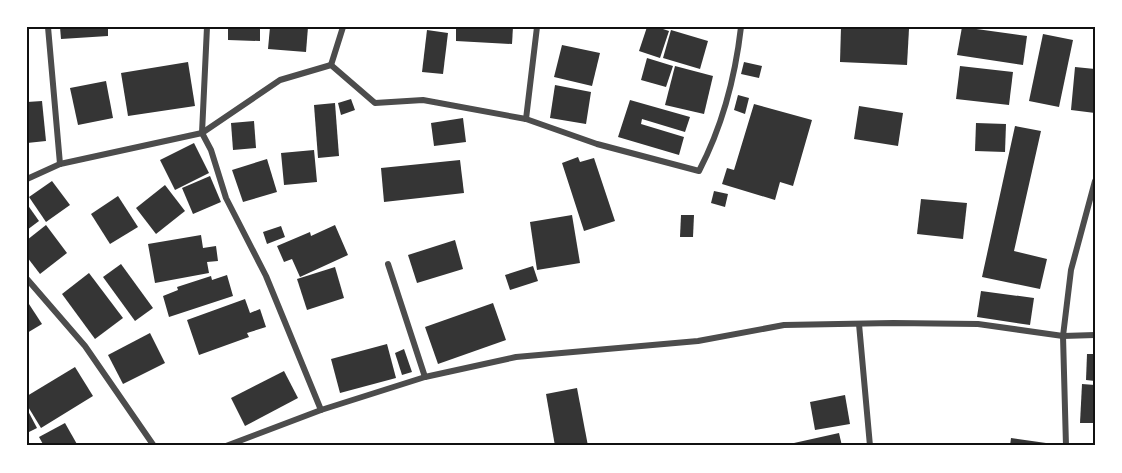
<svg xmlns="http://www.w3.org/2000/svg" width="1122" height="473" font-family="Lato,sans-serif">
  <rect width="100%" height="100%" fill="#fff"/>
  <!-- building -->
  <g fill="#353535">
    <polygon points="60,27 108,27 108,36 61,39"/>
    <polygon points="228,27 260,27 260,41 228,40"/>
    <polygon points="270,27 308,27 306,52 268,49"/>
    <polygon points="456,27 513,27 512,44 456,41"/>
    <polygon points="647,27 657,27 669,31 660,58 639,51"/>
    <polygon points="841,27 909,29 907,65 840,62"/>
    <polygon points="962,27 1027,36 1023,65 957,55"/>
    <polygon points="427,30 448,33 443,74 422,72"/>
    <polygon points="671,30 708,41 700,69 663,58"/>
    <polygon points="1043,34 1073,40 1059,107 1029,101"/>
    <polygon points="562,45 600,53 592,86 554,77"/>
    <polygon points="647,58 673,66 666,87 641,80"/>
    <polygon points="188,62 195,106 128,116 121,73"/>
    <polygon points="744,62 762,66 759,78 741,74"/>
    <polygon points="675,66 713,76 704,114 665,105"/>
    <polygon points="960,66 1013,72 1009,105 956,99"/>
    <polygon points="1075,67 1095,69 1095,113 1071,110"/>
    <polygon points="106,81 113,118 78,125 70,88"/>
    <polygon points="555,85 591,92 586,124 550,118"/>
    <polygon points="738,95 749,98 745,114 734,110"/>
    <polygon points="351,99 355,110 341,115 338,103"/>
    <polygon points="630,100 690,117 685,132 642,119 641,124 684,137 679,155 618,137"/>
    <polygon points="42,101 46,141 27,143 27,102"/>
    <polygon points="335,103 339,156 318,158 314,105"/>
    <polygon points="754,104 812,120 793,186 780,182 775,200 722,184 727,168 734,170"/>
    <polygon points="859,106 903,113 898,146 854,139"/>
    <polygon points="463,118 466,142 434,146 431,123"/>
    <polygon points="254,121 256,148 233,150 231,123"/>
    <polygon points="976,123 1006,124 1005,152 975,151"/>
    <polygon points="1015,126 1041,131 1014,251 1047,259 1040,289 982,277"/>
    <polygon points="194,143 209,173 175,190 160,160"/>
    <polygon points="314,150 317,182 284,185 281,153"/>
    <polygon points="578,157 580,162 594,158 615,221 584,231 562,163"/>
    <polygon points="267,159 277,192 243,202 232,170"/>
    <polygon points="460,160 464,193 384,202 381,168"/>
    <polygon points="210,176 221,202 193,214 182,188"/>
    <polygon points="52,181 70,205 46,222 29,197"/>
    <polygon points="165,185 185,211 156,234 136,208"/>
    <polygon points="714,191 728,194 725,207 711,203"/>
    <polygon points="118,196 138,227 110,244 91,214"/>
    <polygon points="921,199 967,203 963,239 917,234"/>
    <polygon points="27,204 39,221 27,230"/>
    <polygon points="572,215 580,263 537,270 530,222"/>
    <polygon points="681,215 694,215 693,237 680,237"/>
    <polygon points="46,225 67,253 40,274 27,257 27,240"/>
    <polygon points="335,225 348,255 300,277 292,259 284,262 277,246 310,232 311,236"/>
    <polygon points="281,226 285,237 267,244 263,232"/>
    <polygon points="201,235 203,248 216,246 218,261 207,262 209,273 155,283 148,244"/>
    <polygon points="455,240 463,269 417,283 408,255"/>
    <polygon points="121,264 153,308 135,321 103,277"/>
    <polygon points="533,266 538,281 510,290 505,275"/>
    <polygon points="335,267 344,298 307,310 297,279"/>
    <polygon points="89,273 123,318 95,339 62,294"/>
    <polygon points="227,275 233,296 169,317 163,296 178,290 177,287 211,276 212,280"/>
    <polygon points="981,291 1034,298 1030,325 977,317"/>
    <polygon points="245,299 250,313 260,309 266,327 247,333 249,337 199,355 187,320"/>
    <polygon points="27,301 42,324 27,333"/>
    <polygon points="493,303 506,340 438,364 425,327"/>
    <polygon points="150,333 165,363 123,384 108,355"/>
    <polygon points="387,344 396,378 340,393 331,359"/>
    <polygon points="404,349 412,372 402,375 395,353"/>
    <polygon points="1087,354 1095,354 1095,381 1086,380"/>
    <polygon points="75,367 93,396 41,428 27,405 27,396"/>
    <polygon points="284,371 298,398 245,426 231,398"/>
    <polygon points="1082,384 1095,385 1095,423 1080,423"/>
    <polygon points="577,388 588,446 555,446 546,394"/>
    <polygon points="845,395 850,424 815,430 810,402"/>
    <polygon points="27,409 37,428 27,433"/>
    <polygon points="65,423 78,446 44,446 39,437"/>
    <polygon points="839,433 842,446 795,446 794,443"/>
    <polygon points="1011,438 1046,443 1046,446 1010,446"/>
  </g>
  <g fill="none" stroke-linecap="round" stroke-linejoin="round">
    <!-- minor -->
    <g stroke="#4c4c4c" stroke-width="6">
      <polyline points="48,27 60,164"/>
      <polyline points="207,27 202,133 211,150 226,198 266,276 321,410"/>
      <polyline points="331,65 343,27"/>
      <polyline points="526,119 537,27"/>
      <path d="M27,179L60,164L202,133L280,80L331,65L375,103L423,100L526,119L597,144L699,171C723,125 735,79 741,27"/>
      <polyline points="388,264 425,377"/>
      <polyline points="27,279 85,346 154,446"/>
      <polyline points="859,324 870,446"/>
      <polyline points="226,446 321,410 425,377 516,357 698,341 784,325 893,323 978,324 1063,336 1095,335"/>
      <polyline points="1066,446 1063,336 1071,270 1095,181"/>
    </g>
  </g>
  <!-- border -->
  <rect width="1122" height="473" fill="none" stroke="#ffffff" stroke-width="57"/>
  <rect x="28" y="28" width="1066" height="416" fill="none" stroke="#111" stroke-width="2"/>
</svg>
